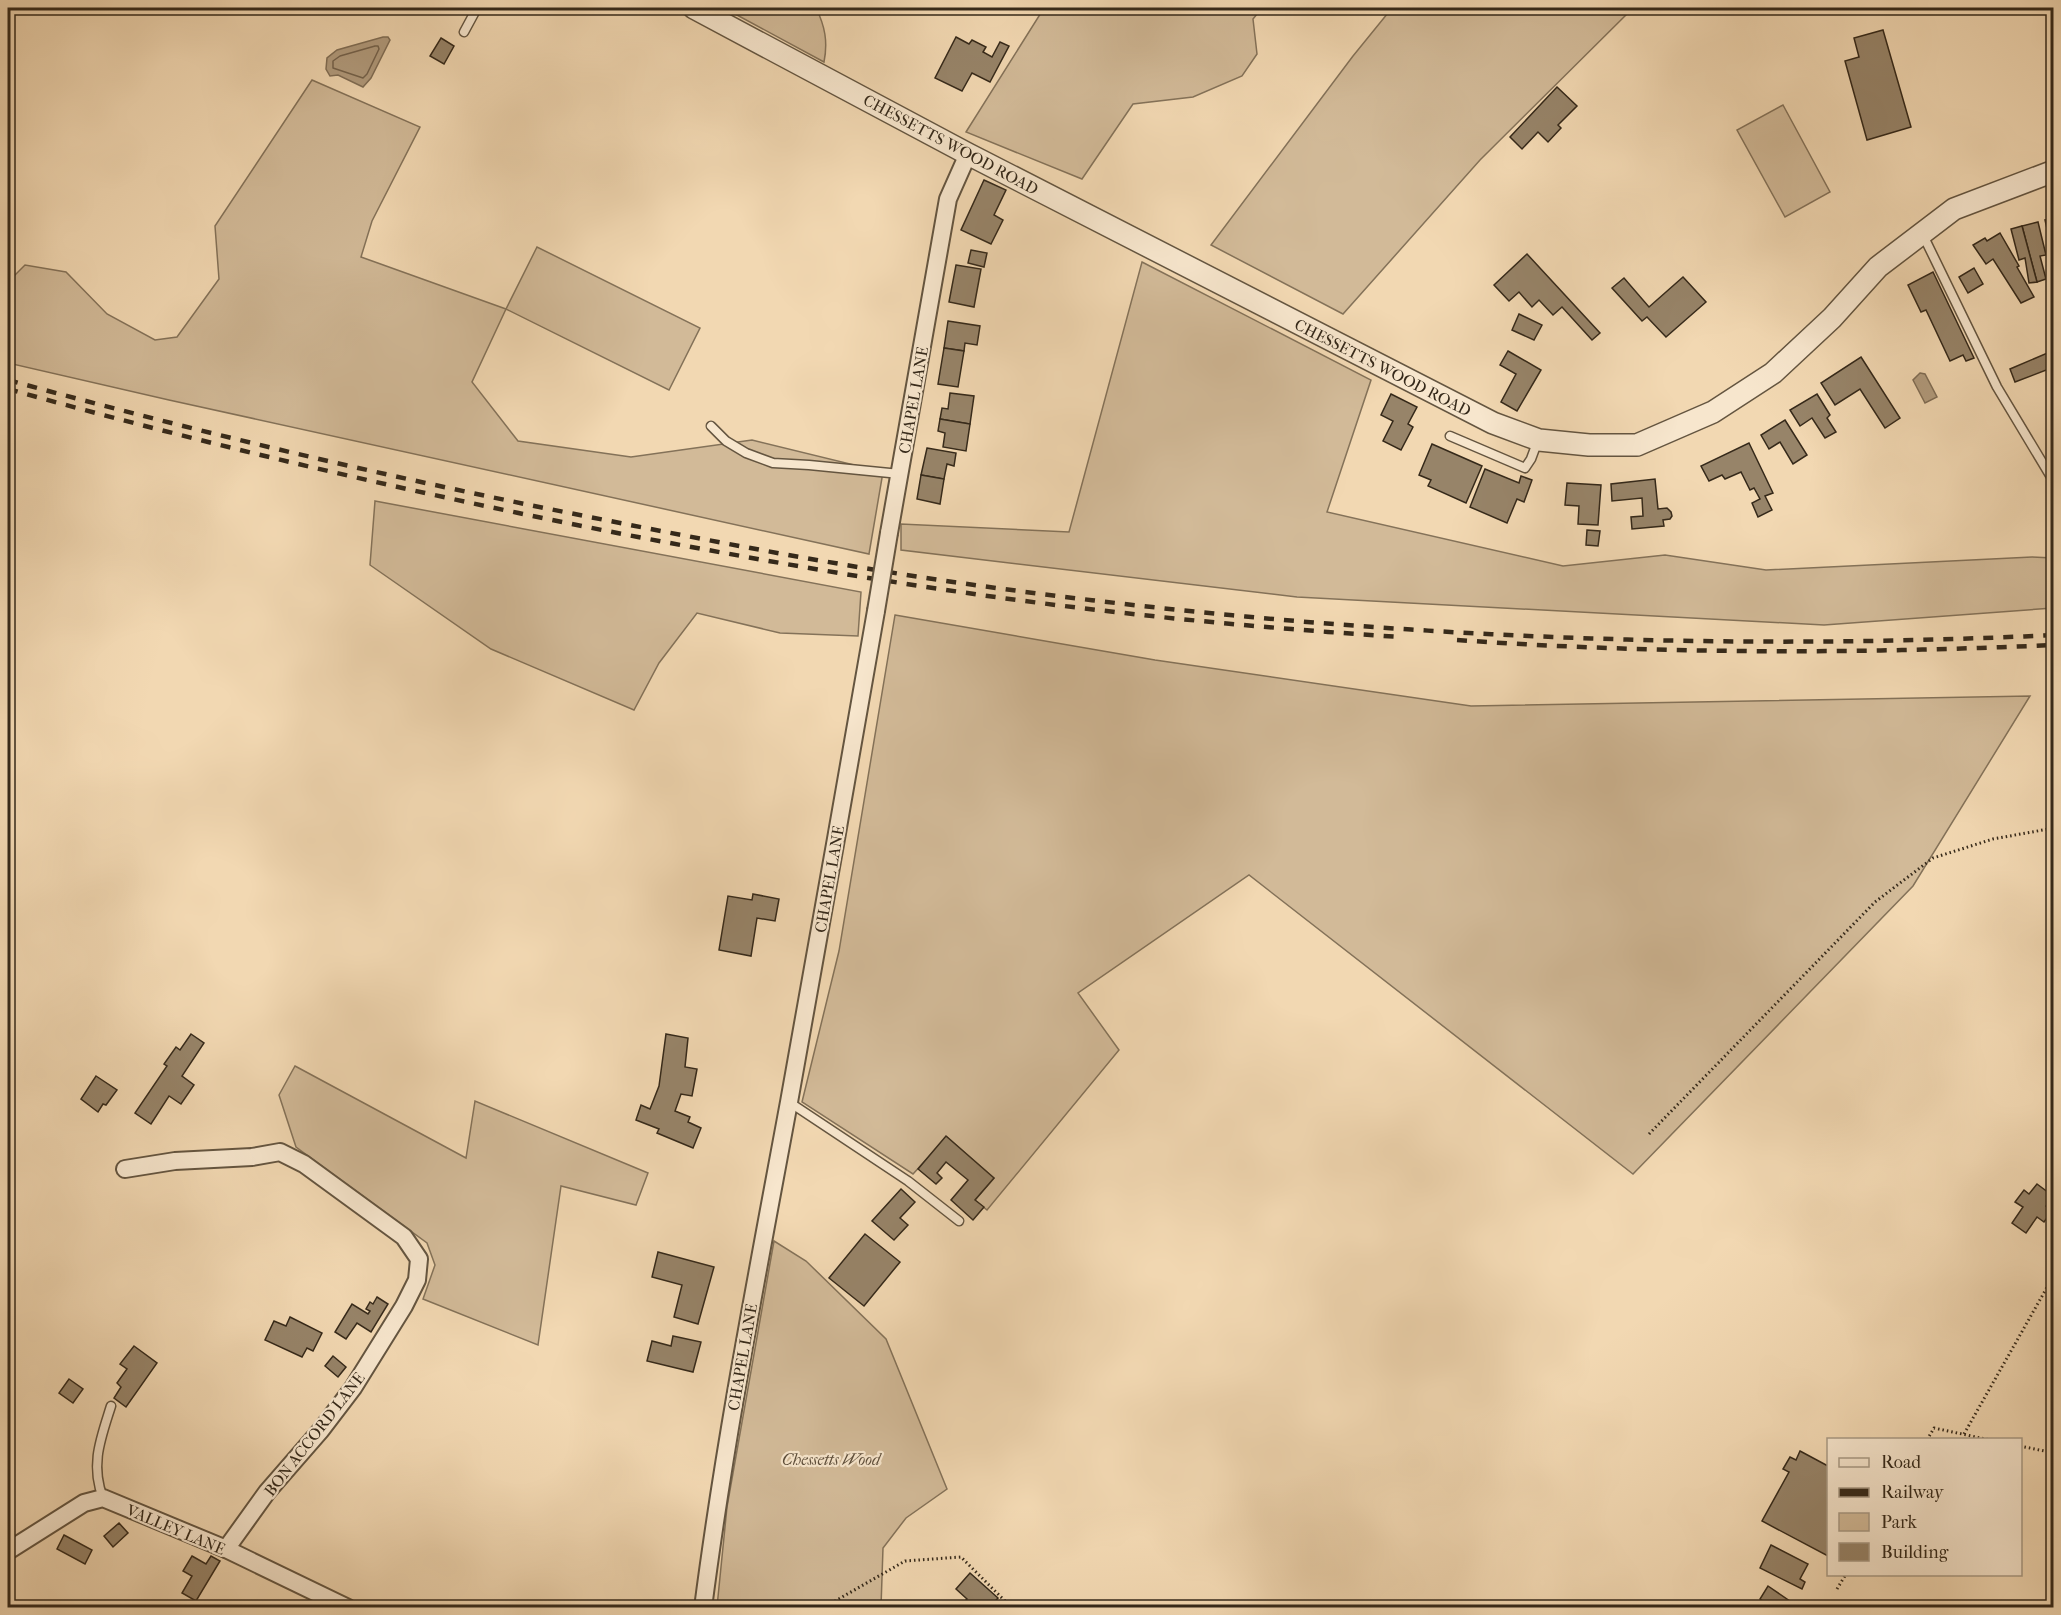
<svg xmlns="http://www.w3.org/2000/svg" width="2061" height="1615" font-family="'IM FELL French Canon',serif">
  <rect width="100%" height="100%" fill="#f2d8b2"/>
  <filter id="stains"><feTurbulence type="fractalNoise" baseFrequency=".00333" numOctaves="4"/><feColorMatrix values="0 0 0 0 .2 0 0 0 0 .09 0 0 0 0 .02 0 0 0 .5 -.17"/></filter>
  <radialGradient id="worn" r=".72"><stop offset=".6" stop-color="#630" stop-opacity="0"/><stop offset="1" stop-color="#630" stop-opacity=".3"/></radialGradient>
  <!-- green -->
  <g fill="#d2ba98" stroke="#847259" stroke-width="1.5">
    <path d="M724,8H816C825,26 828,42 824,62Z"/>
    <polygon points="1044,8 1262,8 1253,19 1257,54 1242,76 1193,97 1133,104 1082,179 966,132"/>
    <polygon points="1392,8 1633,8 1480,160 1343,314 1211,245 1353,56"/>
    <polygon points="312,80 420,127 372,221 361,257 506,309 537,247 700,328 669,390 506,309 472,382 518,441 631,457 752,440 883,472 869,554 169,400 8,363 8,282 25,265 66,272 107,314 155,340 177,337 219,279 215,226"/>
    <polygon points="1783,105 1830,192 1785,217 1737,130"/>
    <polygon points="1142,262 1371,380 1327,512 1563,566 1665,555 1766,570 2032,557 2053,558 2053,608 1824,625 1297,597 901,550 901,524 1069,532"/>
    <polygon points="375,501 861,592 858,636 780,633 697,613 659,663 634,710 491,649 370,565"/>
    <polygon points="895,615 1155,660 1471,706 2030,696 1913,886 1633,1174 1249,875 1078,993 1119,1050 987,1210 975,1200 994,1178 947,1137 913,1174 802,1102 839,951"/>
    <polygon points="295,1066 466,1158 475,1101 648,1173 636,1205 561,1186 538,1345 423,1299 435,1265 427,1243 296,1147 279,1095"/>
    <polygon points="774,1241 806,1261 886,1339 947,1489 906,1518 883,1548 881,1607 717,1607 727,1507"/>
  </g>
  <!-- water -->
  <g fill="#b29c7e" stroke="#806e56" stroke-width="1.5">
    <polygon points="383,37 388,37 390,40 371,78 363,87 338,75 330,76 326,69 327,58 337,50"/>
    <polygon points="1920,373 1925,374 1937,397 1925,403 1913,380"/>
  </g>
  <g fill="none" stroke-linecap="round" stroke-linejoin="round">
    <!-- shore -->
    <polygon stroke="#74624c" stroke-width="1.5" points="375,46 378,46 379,49 367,74 363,78 333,68 333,61 340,56"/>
  </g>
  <!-- building -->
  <g fill="#978469" stroke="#35291a" stroke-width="1.5">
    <polygon points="1883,30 1911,127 1867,140 1845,61 1859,57 1854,38"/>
    <polygon points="956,37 969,44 972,40 986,47 983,52 992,57 1000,42 1009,46 990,82 972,73 962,91 935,78"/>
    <polygon points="441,38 454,46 444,64 430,56"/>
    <polygon points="1557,87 1577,106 1558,125 1561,128 1548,142 1538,132 1522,149 1510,137"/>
    <polygon points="984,180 1006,190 994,215 1003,220 991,244 961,230"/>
    <polygon points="2054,219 2054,250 2052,251 2045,220"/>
    <polygon points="2038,222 2046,255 2040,256 2046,279 2037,282 2022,226"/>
    <polygon points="2022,226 2037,282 2029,283 2025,258 2019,260 2011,229"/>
    <polygon points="2000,233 2019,266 2017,267 2034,297 2021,303 1993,259 1986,264 1973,245 1985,238 1987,241"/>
    <polygon points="971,250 987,253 984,267 968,263"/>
    <polygon points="1527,254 1600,333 1592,340 1562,307 1553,315 1539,300 1532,307 1519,292 1509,301 1494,285"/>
    <polygon points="956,265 981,269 974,307 949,302"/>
    <polygon points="1974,268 1983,284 1968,293 1959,277"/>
    <polygon points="1933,272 1974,358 1966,361 1963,355 1950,361 1926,310 1921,312 1908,285"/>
    <polygon points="1683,277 1706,302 1666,337 1647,317 1642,321 1612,288 1624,278 1649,307"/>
    <polygon points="1519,314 1542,325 1534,340 1512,330"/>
    <polygon points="948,321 980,326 977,345 965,343 964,351 944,348"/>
    <polygon points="944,348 964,351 958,387 938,384"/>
    <polygon points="1508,351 1541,370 1517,411 1501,402 1516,374 1500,365"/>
    <polygon points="2052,351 2054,367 2015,382 2010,369"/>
    <polygon points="1861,357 1900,418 1885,428 1860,389 1835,405 1821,383"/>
    <polygon points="950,393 974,396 970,424 940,419 942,408 948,409"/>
    <polygon points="1391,394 1417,407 1408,424 1413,427 1401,450 1383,441 1393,421 1381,415"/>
    <polygon points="1817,394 1830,415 1827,418 1836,432 1825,438 1812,418 1800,426 1790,410"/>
    <polygon points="940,419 970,424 966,451 943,447 945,433 938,431"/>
    <polygon points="1785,420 1807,455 1793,464 1780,442 1769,449 1761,435"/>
    <polygon points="1749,443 1773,493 1765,496 1772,510 1758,517 1752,503 1760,499 1754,488 1750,490 1741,472 1725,479 1722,475 1709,481 1701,466"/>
    <polygon points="1432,444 1482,466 1466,503 1428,486 1431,480 1419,475"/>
    <polygon points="927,448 956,453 954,466 947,464 944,479 921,475"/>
    <polygon points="1485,469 1519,483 1521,476 1532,480 1524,502 1517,499 1507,523 1470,507"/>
    <polygon points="921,475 944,479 940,504 917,499"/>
    <polygon points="1655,479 1658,509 1667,508 1671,512 1672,516 1670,519 1663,520 1664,526 1632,529 1631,517 1643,516 1642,498 1612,501 1611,484"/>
    <polygon points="1567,483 1601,485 1598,525 1578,524 1579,506 1565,505"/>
    <polygon points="1587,530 1600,531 1598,546 1586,545"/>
    <polygon points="753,894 779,899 775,921 757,918 751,956 719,950 728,896 752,900"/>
    <polygon points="191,1034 204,1043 182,1076 194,1085 181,1104 169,1096 151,1124 135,1113 167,1066 164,1064 176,1047 180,1050"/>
    <polygon points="666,1034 688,1038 685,1067 697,1069 692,1096 681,1094 675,1111 690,1117 688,1122 701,1128 693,1148 657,1133 659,1129 636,1120 641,1105 650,1109 659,1086"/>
    <polygon points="96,1076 117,1090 106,1105 103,1104 98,1112 81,1099"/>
    <polygon points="946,1136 994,1178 975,1200 984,1207 973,1220 951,1200 968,1180 946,1162 937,1173 942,1178 936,1184 918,1169"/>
    <polygon points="2037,1184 2053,1196 2046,1206 2052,1211 2044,1222 2037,1217 2026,1233 2012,1223 2023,1207 2015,1202 2024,1190 2029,1194"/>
    <polygon points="901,1189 915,1202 900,1218 908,1225 894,1240 872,1221"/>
    <polygon points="865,1234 900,1262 864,1306 829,1278"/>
    <polygon points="658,1252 714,1267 698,1324 674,1317 682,1285 652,1277"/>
    <polygon points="377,1297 388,1304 371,1332 357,1323 346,1339 335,1332 352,1304 368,1314 370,1311 366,1309 370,1302 373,1304"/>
    <polygon points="290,1317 322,1333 313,1351 307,1348 302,1357 265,1340 274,1321 286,1326"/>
    <polygon points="673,1336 701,1342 693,1372 647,1361 652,1341 671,1346"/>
    <polygon points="134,1346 157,1363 126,1407 114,1398 121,1387 117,1383 127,1369 120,1364"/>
    <polygon points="333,1356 346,1367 338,1377 325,1366"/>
    <polygon points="69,1379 83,1389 73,1403 59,1393"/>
    <polygon points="1800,1451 1828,1466 1828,1556 1762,1521 1789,1472 1783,1469 1790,1457 1796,1460"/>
    <polygon points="119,1523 128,1533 113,1547 104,1536"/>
    <polygon points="64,1535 92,1550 85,1564 57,1549"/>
    <polygon points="1771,1545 1808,1564 1800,1579 1805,1582 1802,1589 1760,1568"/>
    <polygon points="192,1556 206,1564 211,1556 220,1561 196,1601 182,1593 192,1576 183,1571"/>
    <polygon points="970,1573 998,1598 989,1608 962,1608 961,1605 967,1599 956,1589"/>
    <polygon points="1768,1586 1800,1608 1773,1608 1760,1599"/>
  </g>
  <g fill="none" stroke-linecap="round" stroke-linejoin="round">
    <!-- service casing -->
    <g stroke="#645540" stroke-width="11">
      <g id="service">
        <polyline points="464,32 477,8"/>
        <polyline points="1922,233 1997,387 2054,482"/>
        <polyline points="711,426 726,441 746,453 773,463 809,465 900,474"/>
        <polyline points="1450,436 1525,468 1531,459 1538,440"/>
        <polyline points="789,1102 908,1181 959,1221"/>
        <path d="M103,1498C90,1464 101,1438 111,1406"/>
      </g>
    </g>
    <!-- minor casing -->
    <g stroke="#645540" stroke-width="20">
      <g id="minor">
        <polyline points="889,533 948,199 968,154"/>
        <polyline points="125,1169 175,1161 252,1157 280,1152 304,1164 404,1237 419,1259 417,1280 404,1306 353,1388 321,1430 267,1492 226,1549"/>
        <polyline points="8,1551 84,1503 103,1498 226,1549 348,1608"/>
        <path d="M703,1608C725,1438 758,1270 789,1102C819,938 847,775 876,611"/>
      </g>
    </g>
    <!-- tertiary casing -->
    <g stroke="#645540" stroke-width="24">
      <polyline id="tertiary" points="694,8 968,154 1493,423 1539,440 1589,445 1637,445 1713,412 1773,373 1832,318 1878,267 1954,209 2054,171"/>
    </g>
    <!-- path -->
    <g stroke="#35291a" stroke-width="3" stroke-dasharray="1.5 3" stroke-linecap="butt">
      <polyline points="1649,1134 1875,902 1933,858 1993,839 2054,828"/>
      <polyline points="1964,1434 2054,1275"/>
      <polyline points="1927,1440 1934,1428 1990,1440"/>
      <polyline points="2020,1446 2054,1453"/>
      <polyline points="1837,1589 1846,1574"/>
      <polyline points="823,1608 905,1561 961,1557 1012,1608"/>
    </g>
    <!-- service -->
    <use href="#service" stroke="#f7e6cd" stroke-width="8"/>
    <!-- minor -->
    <use href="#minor" stroke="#f7e6cd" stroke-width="16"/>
    <!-- tertiary -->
    <use href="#tertiary" stroke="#f7e6cd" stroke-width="21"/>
    <!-- rail -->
    <g stroke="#35291a" stroke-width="4.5" stroke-dasharray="10 10" stroke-linecap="butt">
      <path d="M8,380C205,434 404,481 605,520C721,543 837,565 953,582C1317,634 1687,653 2054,635"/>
      <path d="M8,389C215,447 426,496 638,537C739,556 839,574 940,589C1092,612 1246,627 1400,637"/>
      <path d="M1457,640C1655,654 1855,654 2054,645"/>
    </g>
    <!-- minor-bridge casing -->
    <g stroke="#645540" stroke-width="20" stroke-linecap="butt">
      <polyline id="minor-bridge" points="876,611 889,533"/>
    </g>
    <!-- minor-bridge -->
    <use href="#minor-bridge" stroke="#f7e6cd" stroke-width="16"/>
  </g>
  <g text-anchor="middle" stroke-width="4.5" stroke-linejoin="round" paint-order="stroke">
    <!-- street labels -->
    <g font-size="16" fill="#35291a" stroke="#f7e6cd">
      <text transform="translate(951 144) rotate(28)" y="6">CHESSETTS WOOD ROAD</text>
      <text transform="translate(1383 367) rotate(27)" y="6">CHESSETTS WOOD ROAD</text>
      <text transform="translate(913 400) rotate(-80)" y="6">CHAPEL LANE</text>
      <text transform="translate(829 879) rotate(-80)" y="6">CHAPEL LANE</text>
      <text transform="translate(742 1357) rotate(-80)" y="6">CHAPEL LANE</text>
      <text transform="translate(314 1434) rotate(-52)" y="6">BON ACCORD LANE</text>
      <text transform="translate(176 1529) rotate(23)" y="6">VALLEY LANE</text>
    </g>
    <!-- park labels -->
    <g font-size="16" font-style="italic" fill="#5c4d3a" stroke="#f7e6cd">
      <text x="831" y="1465">Chessetts Wood</text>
    </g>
  </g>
  <!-- margin -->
  <rect width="2061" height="1615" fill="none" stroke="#f2d8b2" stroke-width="30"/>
  <rect x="9" y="9" width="2043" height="1597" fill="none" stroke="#35291a" stroke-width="3"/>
  <rect x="15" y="15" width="2031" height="1585" fill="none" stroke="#35291a" stroke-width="1.5"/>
  <!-- legend -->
  <rect x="1827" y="1438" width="195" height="138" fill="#f7e6cd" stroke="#a99a85" stroke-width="1.5"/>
  <rect x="1839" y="1458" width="30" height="9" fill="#f7e6cd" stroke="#a99a85" stroke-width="1.5"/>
  <text x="1881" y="1468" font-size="18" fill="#35291a">Road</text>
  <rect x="1839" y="1488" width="30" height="9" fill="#35291a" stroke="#a99a85" stroke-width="1.5"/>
  <text x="1881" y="1498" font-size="18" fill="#35291a">Railway</text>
  <rect x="1839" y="1513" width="30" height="18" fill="#d2ba98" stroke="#a99a85" stroke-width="1.5"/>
  <text x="1881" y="1528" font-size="18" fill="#35291a">Park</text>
  <rect x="1839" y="1543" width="30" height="18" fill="#978469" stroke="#a99a85" stroke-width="1.5"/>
  <text x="1881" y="1558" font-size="18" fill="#35291a">Building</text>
  <rect width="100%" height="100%" filter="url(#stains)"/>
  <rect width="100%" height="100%" fill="url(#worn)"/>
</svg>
